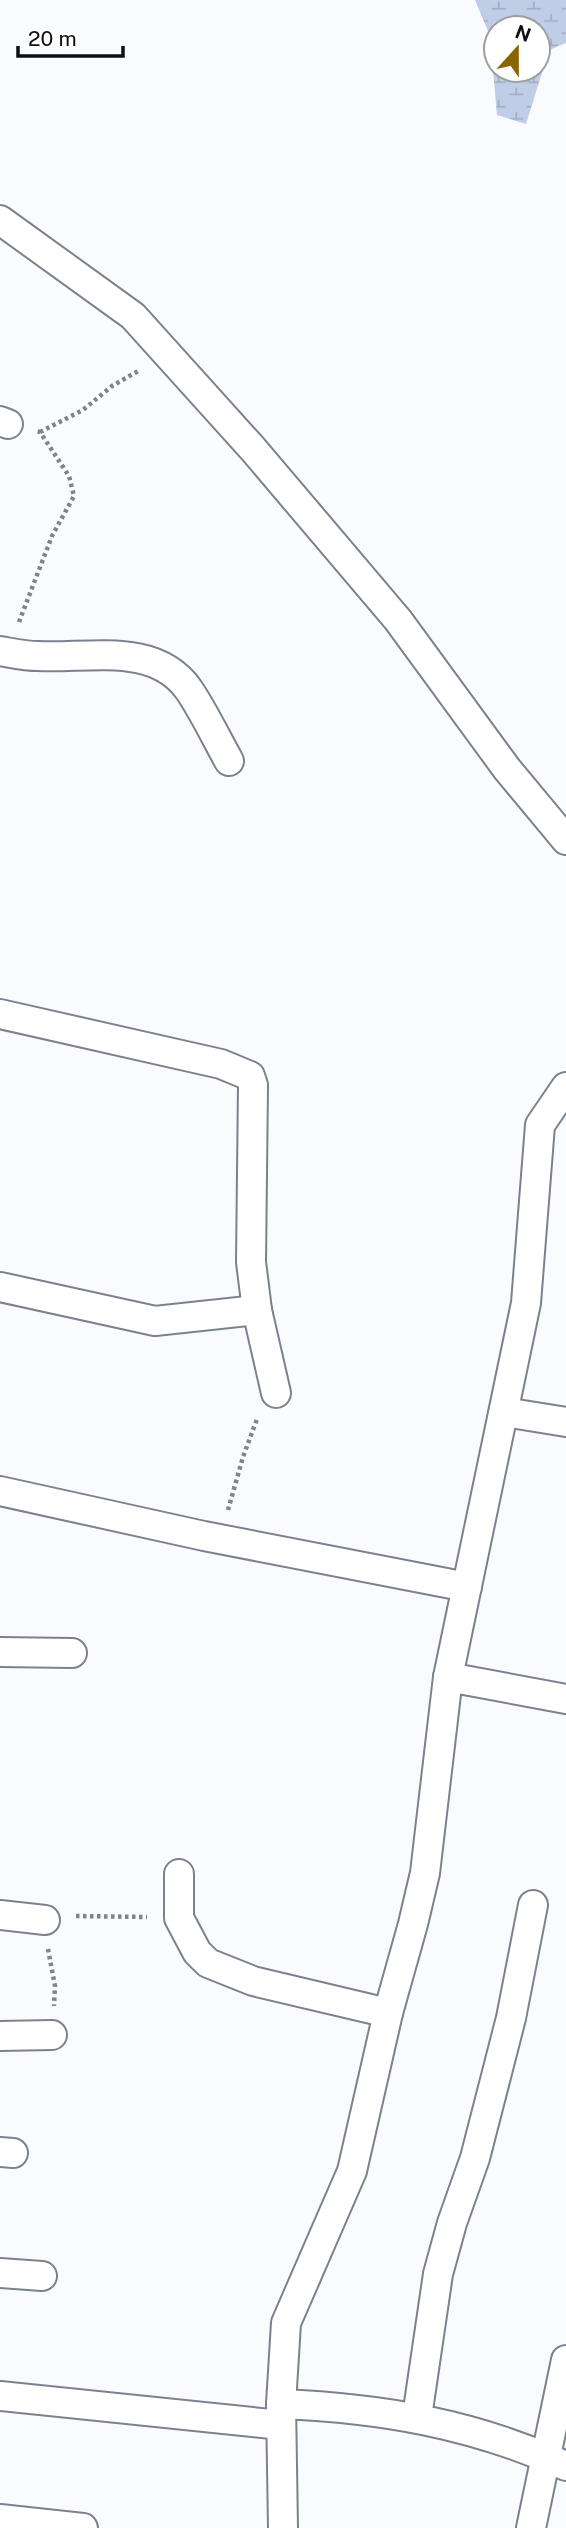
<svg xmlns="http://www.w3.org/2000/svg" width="566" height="2528" font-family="'Public Sans',sans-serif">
  <defs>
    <pattern id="wetland-marsh" width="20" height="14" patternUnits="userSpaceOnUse" patternTransform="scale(1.75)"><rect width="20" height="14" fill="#bfcde7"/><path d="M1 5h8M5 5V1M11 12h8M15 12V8" fill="none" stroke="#a3afc5"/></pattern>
  </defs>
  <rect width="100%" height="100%" fill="#fafbfe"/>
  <!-- wetland -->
  <path fill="url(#wetland-marsh)" fill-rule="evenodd" d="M475,0H566V43L549,50L526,124L497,115L490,36ZM496,28H538V70H496Z"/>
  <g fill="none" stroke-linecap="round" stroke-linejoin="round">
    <!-- street casing -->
    <g stroke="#7b828e" stroke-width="32">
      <g id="street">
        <polyline points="0,220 133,316 253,449 398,620 507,769 566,840"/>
        <polyline points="0,421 8,424"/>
        <path d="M0,651C12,653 25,656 38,656C87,659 155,641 189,690C204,712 216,738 229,761"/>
        <polyline points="0,1014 221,1064 250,1076 253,1085 251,1262 257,1310 276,1393"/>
        <polyline points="0,1287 155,1321 257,1310"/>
        <polyline points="504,1412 566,1422"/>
        <polyline points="0,1491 204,1536 467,1587"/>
        <polyline points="0,1652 72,1653"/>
        <polyline points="448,1677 566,1699"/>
        <polyline points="179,1874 179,1918 197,1952 208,1963 253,1981 388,2013"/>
        <polyline points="0,1915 45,1920"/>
        <polyline points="0,2036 52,2035"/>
        <polyline points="0,2152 13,2153"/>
        <polyline points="0,2273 42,2276"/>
        <polyline points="0,2396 281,2425"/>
        <path d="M281,2404C381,2408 474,2424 566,2466"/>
        <polyline points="417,2417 438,2274 452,2223 475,2158 511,2018 533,1905"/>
        <polyline points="0,2519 83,2528"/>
        <polyline points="283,2528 281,2404 286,2323 352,2171 388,2013 413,1924 425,1873 448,1677 526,1303 540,1125 566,1087"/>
        <polyline points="531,2528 566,2360"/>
      </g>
    </g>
    <!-- path -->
    <g stroke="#828387" stroke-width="4.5" stroke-dasharray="3.5 3.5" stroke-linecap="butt">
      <polyline points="40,432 83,410 112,386 140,370"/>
      <polyline points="19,622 52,536 74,496 69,476 40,432 36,431"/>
      <polyline points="228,1510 243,1457 257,1419"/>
      <polyline points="76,1916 147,1917"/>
      <polyline points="48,1949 55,1986 54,2006"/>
    </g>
    <!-- street -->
    <use href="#street" stroke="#fff" stroke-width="28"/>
  </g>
  <!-- north arrow -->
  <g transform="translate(517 49) rotate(21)"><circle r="33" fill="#ffffff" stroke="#9e9fa1" stroke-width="2"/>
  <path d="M0-5L12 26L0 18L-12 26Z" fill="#896402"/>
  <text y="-10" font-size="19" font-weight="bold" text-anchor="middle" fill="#0d0f14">N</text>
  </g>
  <!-- scale -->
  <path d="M18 46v10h105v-10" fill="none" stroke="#0d0f14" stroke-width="3.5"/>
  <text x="28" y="46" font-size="21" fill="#0d0f14" stroke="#ffffff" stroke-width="5" paint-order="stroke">20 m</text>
</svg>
